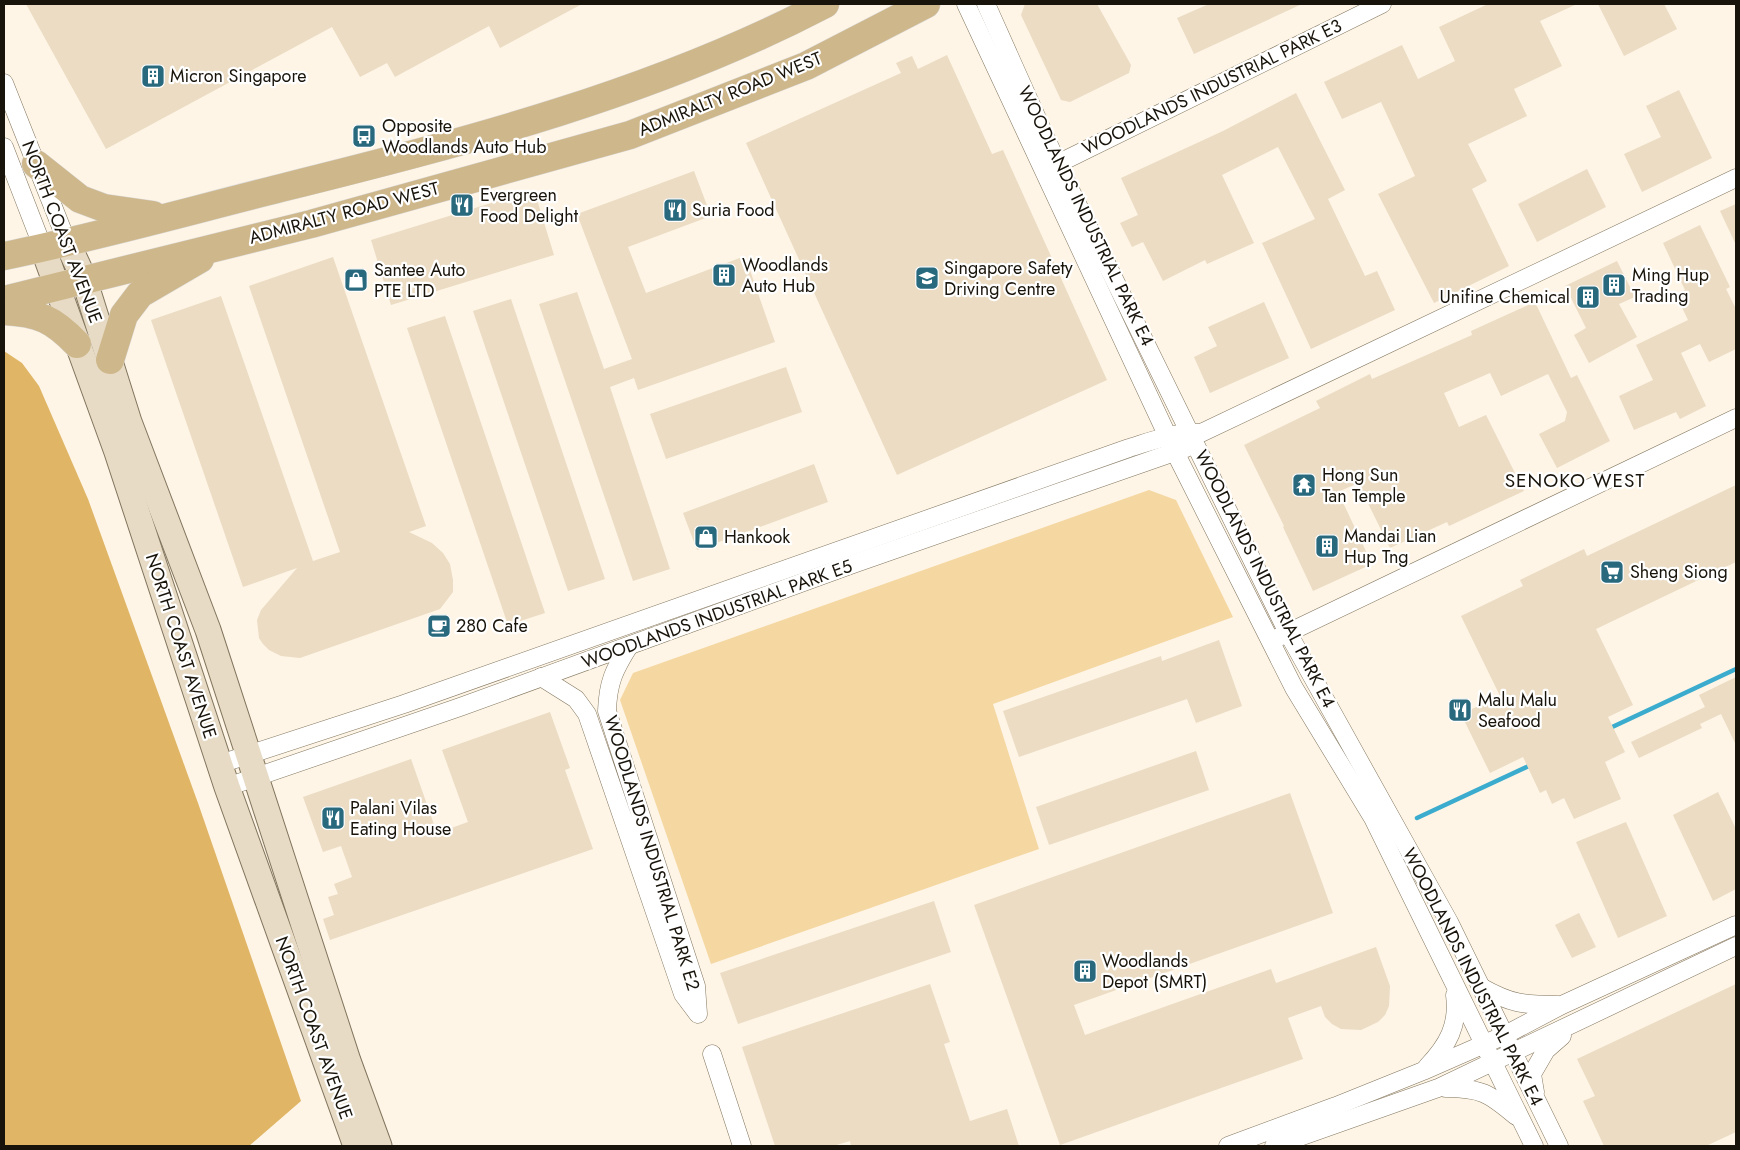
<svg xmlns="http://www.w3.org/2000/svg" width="1740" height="1150" font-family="Jost,sans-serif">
  <rect width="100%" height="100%" fill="#fef5e6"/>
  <!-- green -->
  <polygon fill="#f5d7a2" points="1149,490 1176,500 1233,617 993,704 1039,849 711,964 620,700 633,673"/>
  <!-- forest -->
  <polygon fill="#e0b565" points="4,351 22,363 39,386 88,499 198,803 301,1101 249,1146 4,1146"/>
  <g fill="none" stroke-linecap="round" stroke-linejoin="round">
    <!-- stream -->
    <g stroke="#3bacce" stroke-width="4.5">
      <polyline points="1608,729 1736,669"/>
      <polyline points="1417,818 1531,765"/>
    </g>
  </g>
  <!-- building -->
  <g fill="#ebdcc3">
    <polygon points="26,4 582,4 500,48 489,26 395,77 387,63 360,77 332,27 106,149"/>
    <polygon points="1025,4 1097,4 1131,65 1129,73 1070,102 1061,100 1021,15"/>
    <polygon points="1209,4 1302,4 1194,54 1177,18"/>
    <polygon points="1488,4 1577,4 1540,21 1562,66 1514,89 1527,116 1468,144 1487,181 1472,189 1509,266 1434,303 1378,194 1415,176 1381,102 1342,119 1324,82 1402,45 1418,79 1455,61 1439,27"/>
    <polygon points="1598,4 1664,4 1677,29 1624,56"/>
    <polygon points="947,55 992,154 1003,150 1107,380 897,475 746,143 901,73 896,63 912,56 918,69"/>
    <polygon points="1679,90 1712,158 1642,192 1624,154 1661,137 1646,106"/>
    <polygon points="1296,93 1345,190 1328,199 1365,276 1377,271 1395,310 1311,349 1262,243 1315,219 1278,147 1222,175 1254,243 1207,264 1205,260 1163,281 1143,242 1132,247 1120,223 1138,215 1121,178 1223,131"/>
    <polygon points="1587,169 1606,207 1537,242 1518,204"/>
    <polygon points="694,171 711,216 628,247 646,293 745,256 775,342 638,390 634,378 610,387 670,569 633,581 539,304 577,292 604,369 632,359 577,214"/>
    <polygon points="534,190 554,255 391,305 371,240"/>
    <polygon points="1736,204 1736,245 1720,211"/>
    <polygon points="1700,225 1730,287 1726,289 1736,309 1736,349 1709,362 1700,344 1681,353 1706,406 1680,419 1676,412 1634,430 1619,396 1653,380 1636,345 1688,320 1676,295 1685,290 1663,243"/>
    <polygon points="333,257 426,526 409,532 432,543 443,553 450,564 453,580 453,592 440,609 300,658 281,656 269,650 263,644 259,638 257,620 261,610 297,568 243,587 151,320 221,296 313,561 340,552 249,286"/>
    <polygon points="1617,261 1635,297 1619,304 1637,337 1589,363 1574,335 1586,328 1565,286"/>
    <polygon points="511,299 605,579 568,591 473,311"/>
    <polygon points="1264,302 1289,358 1210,393 1194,357 1217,346 1208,327"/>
    <polygon points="1535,302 1571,378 1577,375 1610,441 1557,468 1539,434 1565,421 1567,412 1548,374 1501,396 1490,373 1444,393 1459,427 1486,415 1524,491 1449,526 1447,522 1390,548 1358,483 1338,492 1372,564 1313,591 1283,527 1284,526 1244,445 1320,408 1316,401 1370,374 1372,379 1472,335 1471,331"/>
    <polygon points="445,316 545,613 508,625 407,328"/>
    <polygon points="786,367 802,412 666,459 650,414"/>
    <polygon points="814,464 828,502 697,550 683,513"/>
    <polygon points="1736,485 1736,562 1596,629 1633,705 1608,717 1625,752 1605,762 1621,799 1574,819 1564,798 1552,804 1546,790 1540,793 1523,757 1490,773 1461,714 1500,696 1461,616 1523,586 1520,580 1584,549 1587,556"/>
    <polygon points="1219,640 1242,706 1196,723 1187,699 1019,757 1003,711 1161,656 1162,661"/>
    <polygon points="1736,677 1736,745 1721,714 1700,724 1702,728 1639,758 1631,742 1705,707 1699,695"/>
    <polygon points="550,712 570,768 565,770 593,849 330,940 323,919 334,915 328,897 338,894 334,884 352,877 341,846 323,852 303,797 411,759 437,833 468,822 442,750"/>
    <polygon points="1196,751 1209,790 1049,845 1036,807"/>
    <polygon points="1718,792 1736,829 1736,889 1713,901 1673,815"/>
    <polygon points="1290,793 1333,913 1074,1005 1085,1035 1271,969 1276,983 1376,947 1390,986 1389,1006 1385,1015 1378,1022 1361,1030 1341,1029 1332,1024 1325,1017 1321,1006 1288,1018 1303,1059 1060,1145 974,905"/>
    <polygon points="1626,822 1667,916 1618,938 1576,842"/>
    <polygon points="934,901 951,952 738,1024 720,973"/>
    <polygon points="1579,913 1596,947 1572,958 1555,925"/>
    <polygon points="930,984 950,1042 944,1044 970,1121 1007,1109 1019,1146 851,1146 850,1141 833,1146 775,1146 742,1047"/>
    <polygon points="1736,984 1736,1132 1706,1146 1604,1146 1583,1101 1595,1096 1577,1059"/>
  </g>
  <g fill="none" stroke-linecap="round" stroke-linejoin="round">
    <!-- street casing -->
    <g stroke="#82755e" stroke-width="19">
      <g id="street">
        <polyline points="966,4 1175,452 1294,688 1373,818 1534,1146"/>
        <polyline points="986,4 1057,163 1288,633 1449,922 1559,1146"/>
        <polyline points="4,83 67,242"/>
        <polyline points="4,147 43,248"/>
        <polyline points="1047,169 1382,4"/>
        <polyline points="1277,638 1736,418"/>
        <path d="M541,677L576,699L587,714L683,994L698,1014L696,986L607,711C608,682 614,670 629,646"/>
        <path d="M220,764L404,704L1129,448C1152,441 1177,431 1201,433L1736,178"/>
        <polyline points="227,787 460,707 853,564 1186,448"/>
        <path d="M1481,987C1511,1004 1524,1005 1558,1005"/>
        <polyline points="712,1054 742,1146"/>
        <path d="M1427,1067C1448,1045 1459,1025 1455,995"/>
        <path d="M1445,1088C1481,1088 1489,1093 1516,1116"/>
        <polyline points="1535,1092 1532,1074 1546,1050 1562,1036"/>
        <polyline points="1228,1146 1336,1106 1423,1071 1505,1035 1562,1005 1736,925"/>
        <polyline points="1274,1146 1438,1088 1736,946"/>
      </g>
    </g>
    <!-- secondary casing -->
    <g stroke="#82755e" stroke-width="27">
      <g id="secondary">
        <polyline points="67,242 84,279 129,422 208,630 348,1061 379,1146"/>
        <polyline points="43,248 117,452 227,787 356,1146"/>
      </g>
    </g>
    <!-- primary casing -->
    <g stroke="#dad9d8" stroke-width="29">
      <g id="primary">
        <polyline points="36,164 80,199 104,208 153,215"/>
        <path d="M4,256C97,237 189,211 281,188C466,142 655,93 825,4"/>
        <polyline points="4,300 311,224 630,135 806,66 926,4"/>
        <path d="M4,311C39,313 53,319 77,344"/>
        <polyline points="110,360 124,315 140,294 200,259"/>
      </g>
    </g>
    <!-- street -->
    <use href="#street" stroke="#fff" stroke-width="18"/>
    <!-- secondary -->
    <use href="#secondary" stroke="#e7dbc5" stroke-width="25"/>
    <!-- primary -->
    <use href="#primary" stroke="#ceb78b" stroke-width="28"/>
  </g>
  <!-- icons -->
  <defs>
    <g id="building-square" transform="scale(1.25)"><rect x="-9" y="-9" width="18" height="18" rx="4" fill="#28697d" stroke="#fff"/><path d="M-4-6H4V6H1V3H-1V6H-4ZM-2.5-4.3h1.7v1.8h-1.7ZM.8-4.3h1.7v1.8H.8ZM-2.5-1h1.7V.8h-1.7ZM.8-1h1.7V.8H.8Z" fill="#fff"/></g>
    <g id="bus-square" transform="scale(1.25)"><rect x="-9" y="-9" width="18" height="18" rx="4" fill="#28697d" stroke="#fff"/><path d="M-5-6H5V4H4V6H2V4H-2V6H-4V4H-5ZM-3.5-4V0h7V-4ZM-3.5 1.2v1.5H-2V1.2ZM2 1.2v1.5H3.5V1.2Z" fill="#fff"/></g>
    <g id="restaurant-square" transform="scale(1.25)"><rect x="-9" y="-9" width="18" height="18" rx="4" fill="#28697d" stroke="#fff"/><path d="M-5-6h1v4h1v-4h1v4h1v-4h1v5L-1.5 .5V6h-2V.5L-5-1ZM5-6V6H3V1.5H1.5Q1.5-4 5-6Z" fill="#fff"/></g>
    <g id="school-square" transform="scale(1.25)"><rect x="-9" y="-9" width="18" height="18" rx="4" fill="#28697d" stroke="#fff"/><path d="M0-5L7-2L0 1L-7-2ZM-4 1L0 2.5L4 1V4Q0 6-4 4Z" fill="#fff"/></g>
    <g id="shop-square" transform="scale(1.25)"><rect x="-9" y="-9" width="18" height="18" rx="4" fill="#28697d" stroke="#fff"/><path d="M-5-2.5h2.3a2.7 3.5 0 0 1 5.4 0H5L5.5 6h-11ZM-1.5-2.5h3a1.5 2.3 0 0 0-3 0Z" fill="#fff"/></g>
    <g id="temple-square" transform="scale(1.25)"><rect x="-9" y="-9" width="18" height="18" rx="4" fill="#28697d" stroke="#fff"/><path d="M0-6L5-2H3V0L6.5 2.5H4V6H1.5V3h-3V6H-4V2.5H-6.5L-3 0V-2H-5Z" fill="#fff"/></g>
    <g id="supermarket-square" transform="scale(1.25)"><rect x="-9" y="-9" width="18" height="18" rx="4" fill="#28697d" stroke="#fff"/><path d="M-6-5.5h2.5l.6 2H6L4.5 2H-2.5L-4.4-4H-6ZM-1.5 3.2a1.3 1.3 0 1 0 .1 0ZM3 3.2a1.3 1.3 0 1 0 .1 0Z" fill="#fff"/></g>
    <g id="cafe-square" transform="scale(1.25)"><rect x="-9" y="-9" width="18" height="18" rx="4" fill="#28697d" stroke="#fff"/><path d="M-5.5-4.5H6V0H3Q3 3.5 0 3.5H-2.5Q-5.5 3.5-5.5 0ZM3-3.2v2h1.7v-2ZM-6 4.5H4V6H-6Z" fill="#fff"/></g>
  </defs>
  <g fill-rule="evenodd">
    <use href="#building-square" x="153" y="76"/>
    <use href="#bus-square" x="364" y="136"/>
    <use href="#restaurant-square" x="462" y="205"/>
    <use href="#restaurant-square" x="675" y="210"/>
    <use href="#building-square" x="724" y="275"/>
    <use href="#school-square" x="927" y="278"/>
    <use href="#shop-square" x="356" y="280"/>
    <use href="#building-square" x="1614" y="285"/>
    <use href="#building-square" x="1588" y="297"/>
    <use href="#temple-square" x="1304" y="485"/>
    <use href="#shop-square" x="706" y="537"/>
    <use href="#building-square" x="1327" y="546"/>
    <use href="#supermarket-square" x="1612" y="572"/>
    <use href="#cafe-square" x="439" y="626"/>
    <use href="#restaurant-square" x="1460" y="710"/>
    <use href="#restaurant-square" x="333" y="818"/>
    <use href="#building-square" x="1085" y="971"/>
  </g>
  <g text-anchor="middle" stroke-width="4.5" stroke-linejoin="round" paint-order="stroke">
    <!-- poi labels -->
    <g font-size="18" fill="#19140b" stroke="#fff" text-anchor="start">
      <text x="170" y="82">Micron Singapore</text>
      <text x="382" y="132">Opposite<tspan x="382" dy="21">Woodlands Auto Hub</tspan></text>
      <text x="480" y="201">Evergreen<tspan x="480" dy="21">Food Delight</tspan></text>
      <text x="692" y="216">Suria Food</text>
      <text x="742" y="271">Woodlands<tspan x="742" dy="21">Auto Hub</tspan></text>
      <text x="944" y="274">Singapore Safety<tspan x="944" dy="21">Driving Centre</tspan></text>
      <text x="374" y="276">Santee Auto<tspan x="374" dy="21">PTE LTD</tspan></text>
      <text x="1632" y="281">Ming Hup<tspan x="1632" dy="21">Trading</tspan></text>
      <text x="1570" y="303" text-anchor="end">Unifine Chemical</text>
      <text x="1322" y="481">Hong Sun<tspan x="1322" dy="21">Tan Temple</tspan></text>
      <text x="1344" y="542">Mandai Lian<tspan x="1344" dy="21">Hup Tng</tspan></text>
      <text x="724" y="543">Hankook</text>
      <text x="1630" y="578">Sheng Siong</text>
      <text x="456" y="632">280 Cafe</text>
      <text x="1478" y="706">Malu Malu<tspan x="1478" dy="21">Seafood</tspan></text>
      <text x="350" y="814">Palani Vilas<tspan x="350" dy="21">Eating House</tspan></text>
      <text x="1102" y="967">Woodlands<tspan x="1102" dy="21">Depot (SMRT)</tspan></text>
    </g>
    <!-- street labels -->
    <g font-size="18" fill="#19140b" stroke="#fff">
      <text transform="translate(1212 87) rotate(-26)" y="6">WOODLANDS INDUSTRIAL PARK E3</text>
      <text transform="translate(730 94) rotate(-22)" y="6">ADMIRALTY ROAD WEST</text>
      <text transform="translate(344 213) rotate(-15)" y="6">ADMIRALTY ROAD WEST</text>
      <text transform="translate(1086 216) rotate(64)" y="6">WOODLANDS INDUSTRIAL PARK E4</text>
      <text transform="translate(62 232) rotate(69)" y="6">NORTH COAST AVENUE</text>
      <text transform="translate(1265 579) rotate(63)" y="6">WOODLANDS INDUSTRIAL PARK E4</text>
      <text transform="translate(717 614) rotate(-20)" y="6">WOODLANDS INDUSTRIAL PARK E5</text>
      <text transform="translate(181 646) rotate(72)" y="6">NORTH COAST AVENUE</text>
      <text transform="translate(652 853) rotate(73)" y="6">WOODLANDS INDUSTRIAL PARK E2</text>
      <text transform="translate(1473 977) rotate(63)" y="6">WOODLANDS INDUSTRIAL PARK E4</text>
      <text transform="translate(314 1028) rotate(70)" y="6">NORTH COAST AVENUE</text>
    </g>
    <!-- neighbourhood labels -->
    <g font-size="19" letter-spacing="1" fill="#19140b" stroke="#fff">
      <text x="1575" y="487">SENOKO WEST</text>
    </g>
  </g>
  <!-- border -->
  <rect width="1740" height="1150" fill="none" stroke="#19140b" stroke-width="10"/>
</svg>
